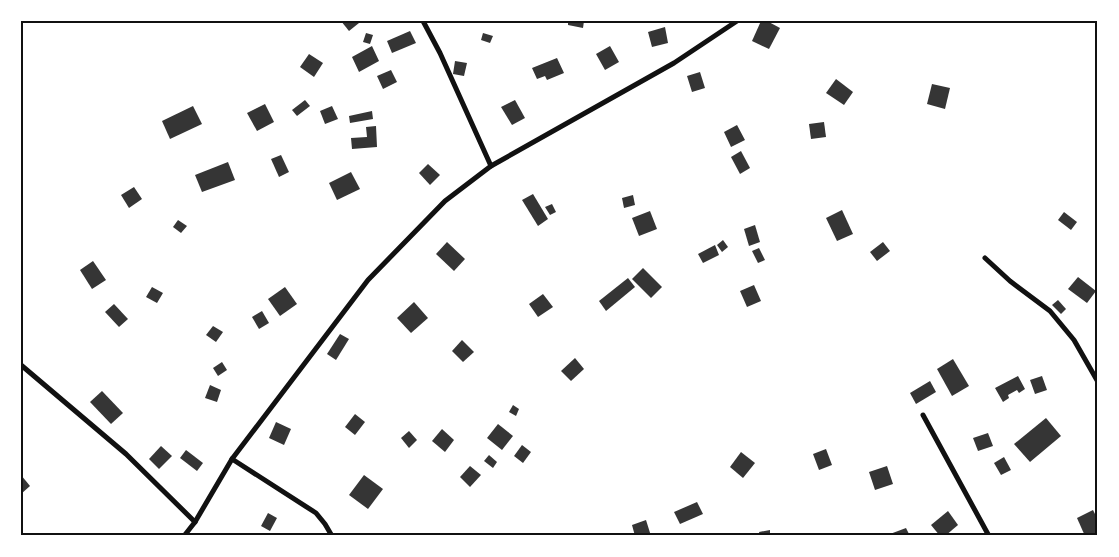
<svg xmlns="http://www.w3.org/2000/svg" width="1119" height="557" font-family="'Source Sans 3',sans-serif">
  <rect width="100%" height="100%" fill="#fff"/>
  <!-- building -->
  <g fill="#353535">
    <polygon points="341,21 357,21 359,23 349,31"/>
    <polygon points="568,21 584,21 583,28 568,25"/>
    <polygon points="761,21 767,21 780,28 769,49 752,41"/>
    <polygon points="665,27 668,43 652,47 648,32"/>
    <polygon points="410,31 416,43 392,53 387,41"/>
    <polygon points="366,33 373,35 370,44 363,42"/>
    <polygon points="483,33 493,36 490,43 481,40"/>
    <polygon points="372,46 379,61 359,72 352,57"/>
    <polygon points="610,46 619,62 605,70 596,54"/>
    <polygon points="309,54 323,63 314,77 300,67"/>
    <polygon points="557,58 564,73 547,80 545,76 537,79 532,68"/>
    <polygon points="455,61 467,63 464,76 453,74"/>
    <polygon points="391,70 397,82 383,89 377,76"/>
    <polygon points="700,72 705,88 692,92 687,76"/>
    <polygon points="836,79 853,92 844,105 826,93"/>
    <polygon points="932,84 950,88 945,109 927,104"/>
    <polygon points="305,100 310,106 297,116 292,110"/>
    <polygon points="515,100 525,118 512,125 501,107"/>
    <polygon points="265,104 274,122 257,131 247,113"/>
    <polygon points="193,106 202,124 170,139 162,121"/>
    <polygon points="332,106 338,119 325,124 320,111"/>
    <polygon points="372,111 373,119 350,123 349,116"/>
    <polygon points="824,122 826,137 811,139 809,124"/>
    <polygon points="737,125 745,140 731,147 724,132"/>
    <polygon points="376,126 377,147 352,149 351,138 367,137 366,127"/>
    <polygon points="741,151 750,168 740,174 731,157"/>
    <polygon points="281,155 289,172 279,177 271,159"/>
    <polygon points="228,162 235,180 202,192 195,175"/>
    <polygon points="428,164 440,175 430,185 419,173"/>
    <polygon points="351,172 360,189 337,200 329,183"/>
    <polygon points="134,187 142,199 129,208 121,195"/>
    <polygon points="533,194 548,219 538,226 522,200"/>
    <polygon points="633,195 635,205 624,208 622,198"/>
    <polygon points="552,204 556,212 550,215 545,207"/>
    <polygon points="842,210 853,234 837,241 826,218"/>
    <polygon points="650,211 657,229 639,236 632,218"/>
    <polygon points="1064,212 1077,222 1071,230 1058,220"/>
    <polygon points="178,220 187,226 181,233 173,227"/>
    <polygon points="755,225 760,242 749,246 744,229"/>
    <polygon points="723,240 728,247 722,252 717,245"/>
    <polygon points="447,242 465,259 454,271 436,254"/>
    <polygon points="883,242 890,251 877,261 870,252"/>
    <polygon points="715,245 719,255 703,263 698,254"/>
    <polygon points="759,248 765,260 758,263 752,251"/>
    <polygon points="93,261 106,280 92,289 80,270"/>
    <polygon points="643,268 662,287 651,298 632,279"/>
    <polygon points="1078,277 1096,291 1087,303 1068,289"/>
    <polygon points="628,278 635,287 606,311 599,301"/>
    <polygon points="754,285 761,301 747,307 740,291"/>
    <polygon points="152,287 163,293 157,303 146,297"/>
    <polygon points="285,287 297,304 280,316 268,299"/>
    <polygon points="543,294 553,307 538,317 529,304"/>
    <polygon points="1058,300 1066,309 1061,314 1052,305"/>
    <polygon points="414,302 428,318 411,333 397,318"/>
    <polygon points="114,304 128,319 119,327 105,312"/>
    <polygon points="262,311 269,323 259,329 252,317"/>
    <polygon points="213,326 223,332 216,342 206,335"/>
    <polygon points="340,334 349,339 336,360 327,354"/>
    <polygon points="462,340 474,352 463,362 452,351"/>
    <polygon points="575,358 584,369 571,381 561,371"/>
    <polygon points="953,359 969,386 952,396 937,369"/>
    <polygon points="222,362 227,370 218,376 213,368"/>
    <polygon points="1018,376 1025,389 1019,393 1017,390 1008,395 1009,398 1003,402 995,388"/>
    <polygon points="1042,376 1047,390 1035,394 1030,380"/>
    <polygon points="930,381 936,392 916,404 910,393"/>
    <polygon points="210,385 221,390 217,402 205,398"/>
    <polygon points="102,391 123,413 111,424 90,402"/>
    <polygon points="513,405 519,409 516,416 509,412"/>
    <polygon points="355,414 365,422 355,435 345,427"/>
    <polygon points="1046,418 1061,436 1030,462 1014,444"/>
    <polygon points="276,422 291,429 284,445 269,438"/>
    <polygon points="498,424 513,436 502,450 487,438"/>
    <polygon points="442,429 454,440 445,452 432,441"/>
    <polygon points="409,431 417,440 409,448 401,438"/>
    <polygon points="988,433 993,446 978,451 973,438"/>
    <polygon points="522,445 531,452 523,463 514,456"/>
    <polygon points="161,446 172,456 159,469 149,459"/>
    <polygon points="826,449 832,465 819,470 813,454"/>
    <polygon points="186,450 203,463 197,471 180,458"/>
    <polygon points="741,452 755,463 743,478 730,467"/>
    <polygon points="489,455 497,462 493,468 484,461"/>
    <polygon points="1004,457 1011,470 1001,475 994,463"/>
    <polygon points="470,466 481,475 470,487 460,477"/>
    <polygon points="887,466 893,484 875,490 869,472"/>
    <polygon points="21,475 30,486 21,494"/>
    <polygon points="364,475 383,489 368,509 349,495"/>
    <polygon points="697,502 703,514 680,524 674,512"/>
    <polygon points="1093,510 1098,520 1098,536 1085,536 1077,518"/>
    <polygon points="948,511 958,525 945,536 940,536 931,525"/>
    <polygon points="268,513 277,518 270,531 261,526"/>
    <polygon points="646,520 651,536 635,536 632,525"/>
    <polygon points="906,528 910,536 891,536 890,534"/>
    <polygon points="770,530 770,536 760,536 759,532"/>
  </g>
  <g fill="none" stroke-linecap="round" stroke-linejoin="round">
    <!-- minor -->
    <g stroke="#111" stroke-width="5">
      <polyline points="423,21 440,53 491,166"/>
      <polyline points="985,258 1010,281 1050,311 1074,340 1098,382"/>
      <polyline points="21,365 126,454 195,522"/>
      <polyline points="923,415 989,536"/>
      <polyline points="232,459 316,513 325,524 332,536"/>
      <polyline points="184,536 195,522 232,459 368,280 445,201 491,166 674,63 737,21"/>
    </g>
  </g>
  <!-- border -->
  <rect width="1119" height="557" fill="none" stroke="#ffffff" stroke-width="45"/>
  <rect x="22" y="22" width="1074" height="512" fill="none" stroke="#111" stroke-width="2"/>
</svg>
